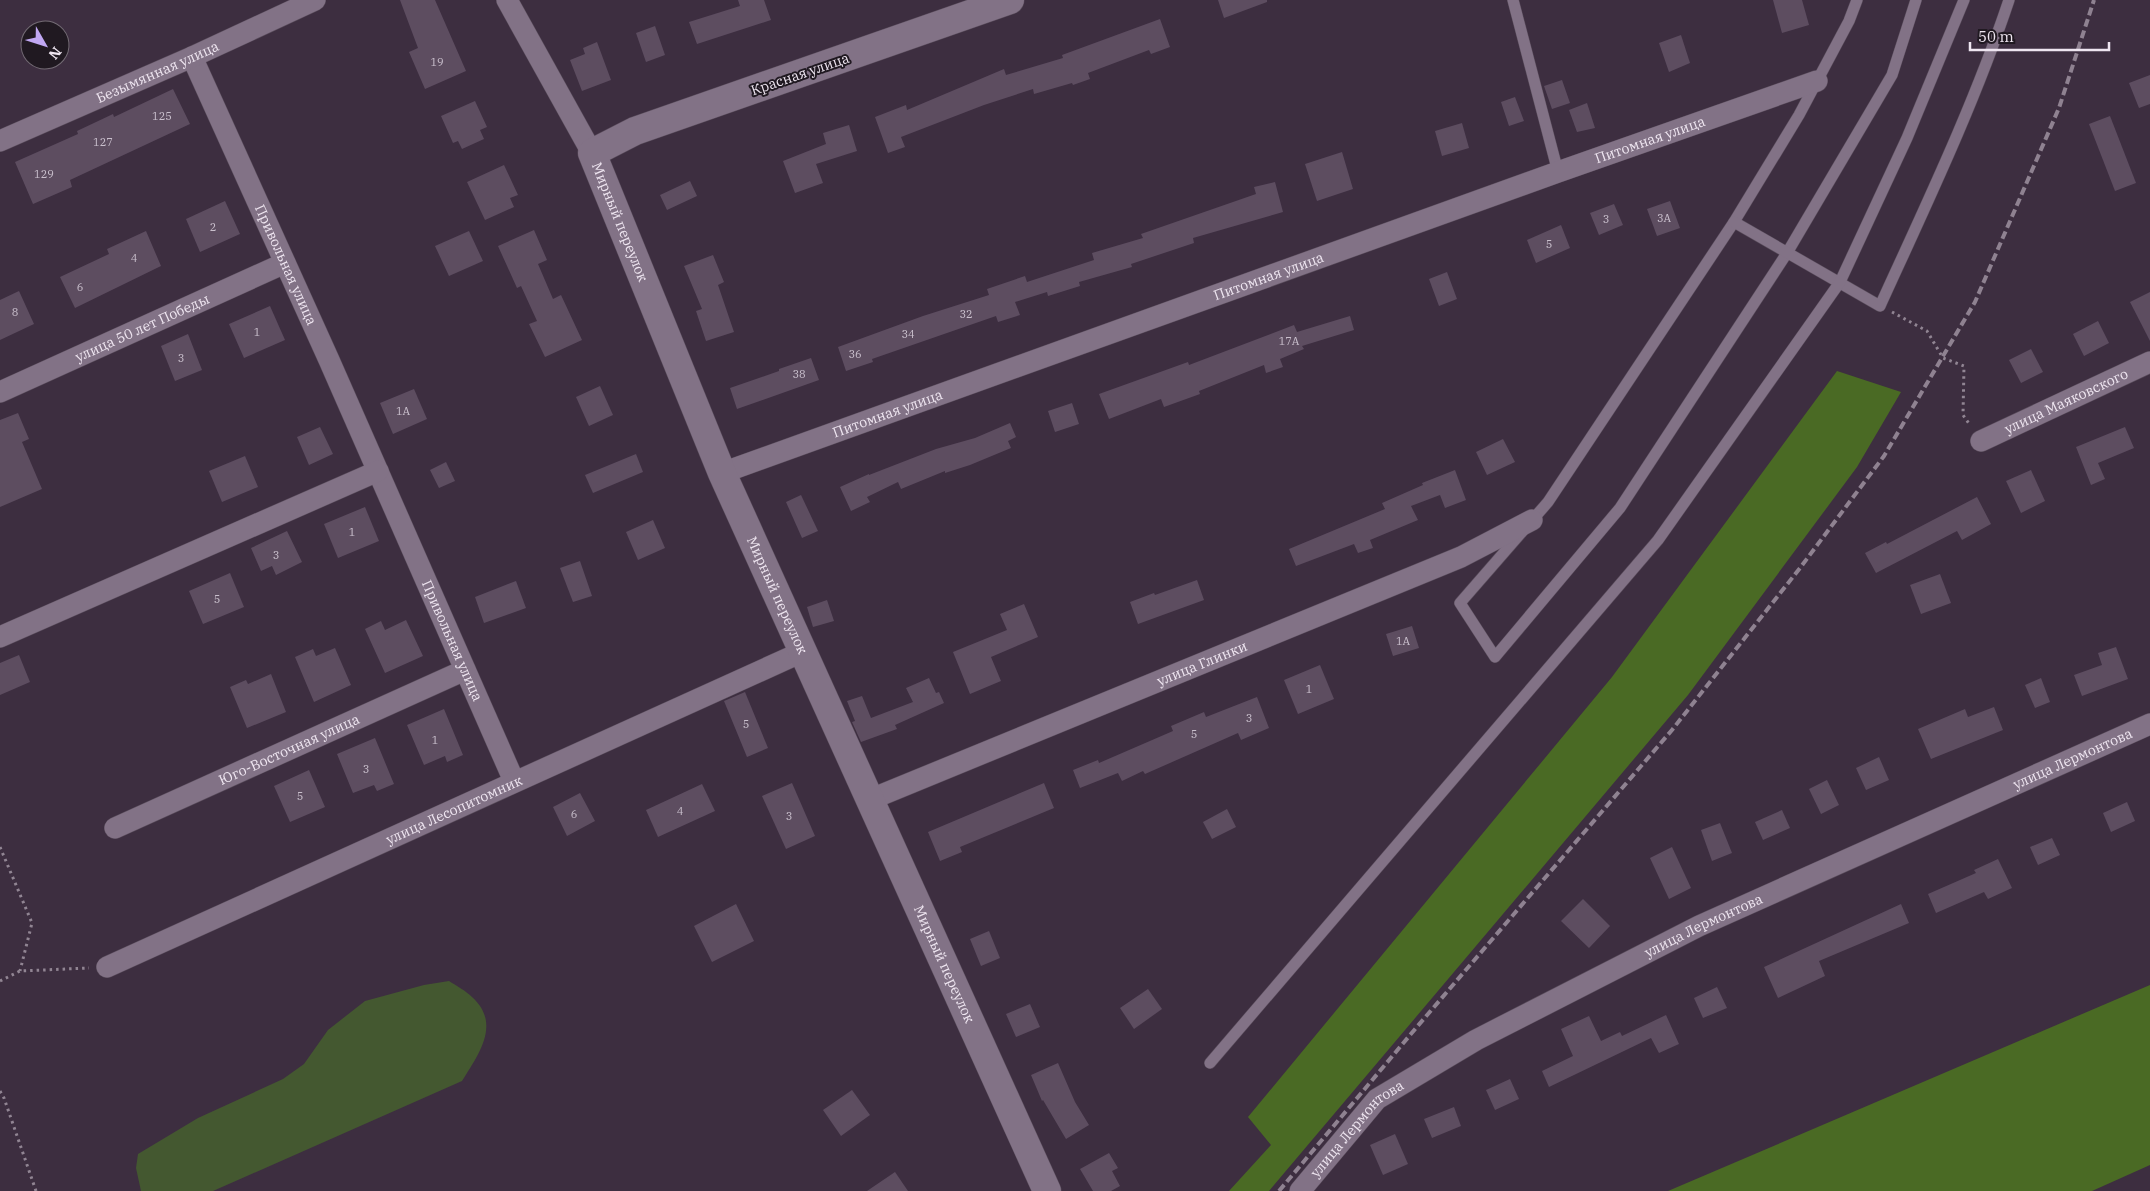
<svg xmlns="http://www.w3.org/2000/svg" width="2150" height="1191" font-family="'IBM Plex Serif',serif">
  <rect width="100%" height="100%" fill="#3d2e40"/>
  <!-- green -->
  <path fill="#445830" d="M449,981C457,986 466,991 472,997C502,1024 478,1055 462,1081L213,1191H141L136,1168L138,1154L198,1118L283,1079L304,1064L328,1030L365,1001L424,985Z"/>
  <!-- forest -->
  <g fill="#4a6a24">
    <polygon points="1837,371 1901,392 1857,467 1688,695 1269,1191 1229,1191 1271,1145 1248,1117 1612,677"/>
    <polygon points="2150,985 2150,1165 2092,1191 1668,1191"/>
  </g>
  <!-- building -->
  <g fill="#5d4d60">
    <polygon points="400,0 435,0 466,71 425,89 409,52 418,48"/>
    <polygon points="738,0 764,0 771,20 697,44 689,22 740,6"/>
    <polygon points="1218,0 1267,0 1267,2 1224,18"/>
    <polygon points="1773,0 1802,0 1809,25 1782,33"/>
    <polygon points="1160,19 1170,47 1151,54 1149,50 1088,73 1090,79 1073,85 1072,83 1034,94 1033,89 984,105 901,137 905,147 888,153 875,117 906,105 907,110 1004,69 1006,75 1063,58 1062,55"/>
    <polygon points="655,26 665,55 646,62 636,33"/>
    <polygon points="1681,35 1690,63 1669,72 1659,43"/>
    <polygon points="597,42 611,80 582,91 570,60 585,54 583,48"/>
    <polygon points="2150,75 2150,104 2139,108 2129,83"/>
    <polygon points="1562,80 1570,103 1552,109 1544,86"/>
    <polygon points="173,89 190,124 70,180 72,187 33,204 15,162 78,134 77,131 113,114 114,117"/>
    <polygon points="1515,97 1524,121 1509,126 1501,102"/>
    <polygon points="475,101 487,127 480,130 484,139 462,149 458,141 453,143 441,116"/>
    <polygon points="1587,103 1595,128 1577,132 1569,110"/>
    <polygon points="2110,116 2136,183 2115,191 2089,124"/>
    <polygon points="1462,123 1469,148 1442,156 1435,131"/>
    <polygon points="849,125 857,151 816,164 823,183 795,193 783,161 826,144 823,133"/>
    <polygon points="1342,152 1353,189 1317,201 1305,164"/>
    <polygon points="504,165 518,195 510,198 514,207 485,220 467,182"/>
    <polygon points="690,181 697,196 667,210 660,195"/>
    <polygon points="1275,182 1283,212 1193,238 1194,243 1131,264 1132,267 1079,282 1080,286 1048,296 1047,292 1015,302 1020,315 998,322 996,316 872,359 873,362 846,371 838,347 923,316 989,295 987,289 1025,276 1027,282 1094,260 1092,253 1143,238 1141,234 1256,194 1254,187"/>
    <polygon points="225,201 240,234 200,252 186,219"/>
    <polygon points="1670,201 1680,228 1657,236 1647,209"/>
    <polygon points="1614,204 1623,225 1599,235 1590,213"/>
    <polygon points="1561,225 1570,248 1536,263 1527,240"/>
    <polygon points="534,230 547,260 538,264 553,299 561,295 582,340 545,357 529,324 537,321 521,286 517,288 498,246"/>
    <polygon points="146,231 161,266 75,308 60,277 109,254 107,249"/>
    <polygon points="469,231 483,261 449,276 435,246"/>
    <polygon points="713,255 724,282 718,285 734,332 706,341 696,311 702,309 684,266"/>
    <polygon points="1447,272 1457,299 1439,306 1429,279"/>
    <polygon points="19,291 34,324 0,340 0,300"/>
    <polygon points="2150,292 2150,341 2130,302"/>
    <polygon points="270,306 285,340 244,358 229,324"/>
    <polygon points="1350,316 1354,330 1302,346 1304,349 1280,359 1283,367 1266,373 1264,365 1199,391 1200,394 1164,407 1161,399 1109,419 1099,394 1188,362 1189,365 1294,325 1297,332"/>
    <polygon points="2098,321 2109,343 2084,356 2073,334"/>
    <polygon points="188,334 202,370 175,381 161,346"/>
    <polygon points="2031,349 2043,372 2021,383 2009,360"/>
    <polygon points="811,358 819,380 737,409 730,388 779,371 779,369"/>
    <polygon points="600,386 613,415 589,426 576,397"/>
    <polygon points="414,389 427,419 393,434 380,403"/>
    <polygon points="1072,403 1079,424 1055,432 1048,411"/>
    <polygon points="18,413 29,439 22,442 42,489 0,507 0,420"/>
    <polygon points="1010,423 1016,437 1008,441 1011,448 970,465 945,473 945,471 901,489 898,482 867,497 870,502 851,511 840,487 869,474 869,475 936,449 975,438"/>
    <polygon points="320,427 333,454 309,465 297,437"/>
    <polygon points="2125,427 2134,448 2098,463 2105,479 2091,485 2076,447"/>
    <polygon points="1503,439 1515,462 1487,475 1476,452"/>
    <polygon points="636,454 643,472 593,493 585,475"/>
    <polygon points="245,456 258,487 222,502 209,471"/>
    <polygon points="446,462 455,481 439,488 430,470"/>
    <polygon points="1455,470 1466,500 1445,508 1440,495 1411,506 1418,520 1370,540 1373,548 1358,553 1354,544 1296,566 1289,549 1385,509 1382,503 1423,485 1422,483"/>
    <polygon points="2031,470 2045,501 2021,513 2006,481"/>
    <polygon points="801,495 818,531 802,538 786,502"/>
    <polygon points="1977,497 1991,524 1962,540 1957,531 1876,573 1865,553 1886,542 1887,544"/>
    <polygon points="365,507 379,541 338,558 324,524"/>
    <polygon points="653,520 665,548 638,560 626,532"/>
    <polygon points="287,531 302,562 276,575 272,566 261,571 251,548"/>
    <polygon points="580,561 592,596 573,602 560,568"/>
    <polygon points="230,573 244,607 203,624 189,591"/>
    <polygon points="1940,574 1951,603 1921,614 1910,585"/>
    <polygon points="1197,580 1204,600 1138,624 1130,602 1154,593 1155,595"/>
    <polygon points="516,581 526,608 484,623 475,597"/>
    <polygon points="827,600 834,621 813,627 807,607"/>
    <polygon points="1024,604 1038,637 991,657 1001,681 970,694 953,652 1007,630 1000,614"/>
    <polygon points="406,620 423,656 385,673 365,629 381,621 385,630"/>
    <polygon points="1412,626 1419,648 1393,656 1386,634"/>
    <polygon points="2116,647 2128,679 2082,696 2074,675 2102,665 2098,653"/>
    <polygon points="335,648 351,685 314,702 295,657 313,649 316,656"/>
    <polygon points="19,655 30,682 0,695 0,663"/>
    <polygon points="1320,665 1334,699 1298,714 1284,680"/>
    <polygon points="271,674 286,712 247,728 230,687 246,680 248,684"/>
    <polygon points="929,678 936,693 939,692 944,703 895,725 897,729 861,742 852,722 855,721 847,701 862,696 871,718 913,702 906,688"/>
    <polygon points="2041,678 2050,702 2035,708 2025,685"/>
    <polygon points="745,692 768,748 747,757 724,701"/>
    <polygon points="1257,697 1269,728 1241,740 1238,733 1145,774 1143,771 1122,781 1118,773 1080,788 1073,770 1098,760 1099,763 1173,731 1171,726 1204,712 1206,717"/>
    <polygon points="1994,707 2003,730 1931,759 1918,729 1965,709 1968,717"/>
    <polygon points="444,709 463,755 447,762 445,756 424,765 407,725"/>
    <polygon points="375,738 394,784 377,791 374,785 353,793 337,754"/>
    <polygon points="1879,757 1889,780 1866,790 1856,768"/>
    <polygon points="309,770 325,807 290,822 274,786"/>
    <polygon points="1827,780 1839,805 1821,814 1809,789"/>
    <polygon points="792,783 815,836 786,849 762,796"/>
    <polygon points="1044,783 1054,808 960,847 962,852 940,861 928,832"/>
    <polygon points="702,784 715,811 658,837 646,810"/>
    <polygon points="580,793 595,821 567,836 553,807"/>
    <polygon points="2127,802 2135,821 2111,832 2103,813"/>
    <polygon points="1227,809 1236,827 1212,839 1203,822"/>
    <polygon points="1782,810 1790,828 1763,840 1755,822"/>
    <polygon points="1720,823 1732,853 1712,861 1701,830"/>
    <polygon points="2052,838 2060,855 2038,865 2030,847"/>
    <polygon points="1672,847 1691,888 1669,899 1650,858"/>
    <polygon points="1998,859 2012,888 1988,899 1984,892 1936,913 1928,894 1976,873 1974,870"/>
    <polygon points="1583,899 1610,926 1589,948 1561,921"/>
    <polygon points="736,904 754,941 712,962 694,926"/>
    <polygon points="1901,904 1909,923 1819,961 1825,976 1778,998 1764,967"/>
    <polygon points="989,931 1000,958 981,966 970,939"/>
    <polygon points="1717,987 1727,1008 1703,1018 1694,998"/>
    <polygon points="1148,989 1162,1009 1134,1029 1120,1008"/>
    <polygon points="1030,1004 1040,1027 1016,1037 1006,1014"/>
    <polygon points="1666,1015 1679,1044 1659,1053 1651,1038 1549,1087 1542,1071 1573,1056 1561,1029 1589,1016 1601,1041 1620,1032 1622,1036"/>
    <polygon points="1058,1063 1075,1102 1089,1125 1066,1139 1043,1100 1042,1101 1031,1075"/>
    <polygon points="1510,1079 1519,1099 1495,1110 1486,1090"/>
    <polygon points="852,1090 870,1115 841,1136 823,1110"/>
    <polygon points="1454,1107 1461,1126 1432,1138 1424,1119"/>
    <polygon points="1395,1134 1408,1164 1383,1175 1370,1145"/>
    <polygon points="1109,1153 1118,1168 1112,1171 1120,1186 1111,1191 1093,1191 1080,1169"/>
    <polygon points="895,1172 908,1191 867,1191"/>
  </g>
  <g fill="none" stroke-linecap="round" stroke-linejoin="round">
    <!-- service casing -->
    <g stroke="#594c5b" stroke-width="12">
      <g id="service">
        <polyline points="1513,0 1558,172"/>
        <polyline points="1857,0 1849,21 1799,115 1734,222 1548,502 1460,603 1495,657 1620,508 1787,253 1892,75 1916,0"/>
        <path d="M1734,222L1880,306C1926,205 1974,105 2009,0"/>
        <polyline points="1210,1063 1658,540 1840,282 1907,138 1964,0"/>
      </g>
    </g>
    <!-- minor casing -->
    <g stroke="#594c5b" stroke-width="22">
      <g id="minor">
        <polyline points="507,0 592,153"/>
        <path id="s1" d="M192,57L329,360L514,781"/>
        <path id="s2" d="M0,141L192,57L315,0"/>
        <path id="s3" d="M0,392L285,263"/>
        <path id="s4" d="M1981,441L2150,362"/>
        <path id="s5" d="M722,473L1558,172L1817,81"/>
        <polyline points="0,637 378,471"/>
        <path id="s6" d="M869,800L1461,557L1532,520"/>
        <path id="s7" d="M115,828L465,670"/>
        <path id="s8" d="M107,967L802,652"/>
        <path id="s9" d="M1300,1191L1377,1099L1476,1040L1699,926L2150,724"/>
      </g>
    </g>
    <!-- tertiary casing -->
    <g stroke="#594c5b" stroke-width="29">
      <g id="tertiary">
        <path id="s10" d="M1010,0L635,131L592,153L722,473L1047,1191"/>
      </g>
    </g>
    <!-- path -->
    <g stroke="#918593" stroke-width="3" stroke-dasharray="2.5 4" stroke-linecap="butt">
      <polyline points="1892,312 1927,331 1943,358 1964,366 1963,415 1970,425"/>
      <polyline points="0,847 32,923 20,971"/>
      <polyline points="0,981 20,971 89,968"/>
      <polyline points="0,1091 4,1098 36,1191"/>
    </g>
    <!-- service -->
    <use href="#service" stroke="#827286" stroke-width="11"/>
    <!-- minor -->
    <use href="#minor" stroke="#827286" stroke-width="21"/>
    <!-- tertiary -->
    <use href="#tertiary" stroke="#827286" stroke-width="28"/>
    <!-- rail -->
    <polyline stroke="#8f8291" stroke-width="4" stroke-dasharray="8 4" stroke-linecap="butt" points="1279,1191 1416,1028 1672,730 1800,568 1884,456 1975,302 2059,108 2094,0"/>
  </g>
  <g text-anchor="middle" stroke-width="4" stroke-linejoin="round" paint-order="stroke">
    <!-- number labels -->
    <g font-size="11" fill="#cac0cd">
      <text x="437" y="66">19</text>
      <text x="162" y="120">125</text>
      <text x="103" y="146">127</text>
      <text x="44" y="178">129</text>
      <text x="1664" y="222">3А</text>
      <text x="1606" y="223">3</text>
      <text x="213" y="231">2</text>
      <text x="1549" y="248">5</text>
      <text x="134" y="262">4</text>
      <text x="80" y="291">6</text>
      <text x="15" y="316">8</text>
      <text x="966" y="318">32</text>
      <text x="257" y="336">1</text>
      <text x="908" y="338">34</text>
      <text x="1289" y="345">17А</text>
      <text x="855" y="358">36</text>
      <text x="181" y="362">3</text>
      <text x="799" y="378">38</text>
      <text x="403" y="415">1А</text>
      <text x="352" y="536">1</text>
      <text x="276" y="559">3</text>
      <text x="217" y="603">5</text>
      <text x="1403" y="645">1А</text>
      <text x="1309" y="693">1</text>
      <text x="1249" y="722">3</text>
      <text x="746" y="728">5</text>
      <text x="1194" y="738">5</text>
      <text x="435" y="744">1</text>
      <text x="366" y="773">3</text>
      <text x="300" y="800">5</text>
      <text x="680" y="815">4</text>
      <text x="574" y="818">6</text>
      <text x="789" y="820">3</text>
    </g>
    <!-- street labels -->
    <g font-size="14" fill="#efe6f1" stroke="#201921">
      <text dy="5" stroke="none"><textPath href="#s2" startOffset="172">Безымянная улица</textPath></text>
      <text transform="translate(800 74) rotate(-19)" y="5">Красная улица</text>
      <text dy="5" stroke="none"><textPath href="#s5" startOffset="986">Питомная улица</textPath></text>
      <text dy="5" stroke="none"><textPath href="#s10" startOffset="520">Мирный переулок</textPath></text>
      <text dy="5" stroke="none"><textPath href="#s1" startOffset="228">Привольная улица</textPath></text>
      <text dy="5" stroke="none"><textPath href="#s5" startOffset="581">Питомная улица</textPath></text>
      <text dy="5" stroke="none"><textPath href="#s3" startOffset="156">улица 50 лет Победы</textPath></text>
      <text dy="5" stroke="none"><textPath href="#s4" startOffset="94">улица Маяковского</textPath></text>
      <text dy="5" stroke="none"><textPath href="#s5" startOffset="176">Питомная улица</textPath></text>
      <text dy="5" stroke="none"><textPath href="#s10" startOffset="925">Мирный переулок</textPath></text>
      <text dy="5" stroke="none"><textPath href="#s1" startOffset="639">Привольная улица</textPath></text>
      <text dy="5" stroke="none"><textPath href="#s6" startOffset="360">улица Глинки</textPath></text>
      <text dy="5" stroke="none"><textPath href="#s7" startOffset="191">Юго-Восточная улица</textPath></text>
      <text dy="5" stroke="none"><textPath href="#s9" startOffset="895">улица Лермонтова</textPath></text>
      <text dy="5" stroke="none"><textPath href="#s8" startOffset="381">улица Лесопитомник</textPath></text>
      <text dy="5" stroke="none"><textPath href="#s9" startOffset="490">улица Лермонтова</textPath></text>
      <text dy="5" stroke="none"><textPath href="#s10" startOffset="1330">Мирный переулок</textPath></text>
      <text dy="5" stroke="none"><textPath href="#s9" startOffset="85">улица Лермонтова</textPath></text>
    </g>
  </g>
  <!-- north arrow -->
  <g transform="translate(45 45) rotate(129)"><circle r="24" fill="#201921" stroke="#736b74"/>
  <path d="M0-4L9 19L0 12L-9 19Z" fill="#c1a8f3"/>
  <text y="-8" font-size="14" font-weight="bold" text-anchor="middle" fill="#efe6f1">N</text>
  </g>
  <!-- scale -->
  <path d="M1970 42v8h139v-8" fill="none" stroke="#efe6f1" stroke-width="2.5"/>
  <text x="1978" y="42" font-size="15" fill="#efe6f1" stroke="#201921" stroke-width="4" paint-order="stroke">50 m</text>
</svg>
